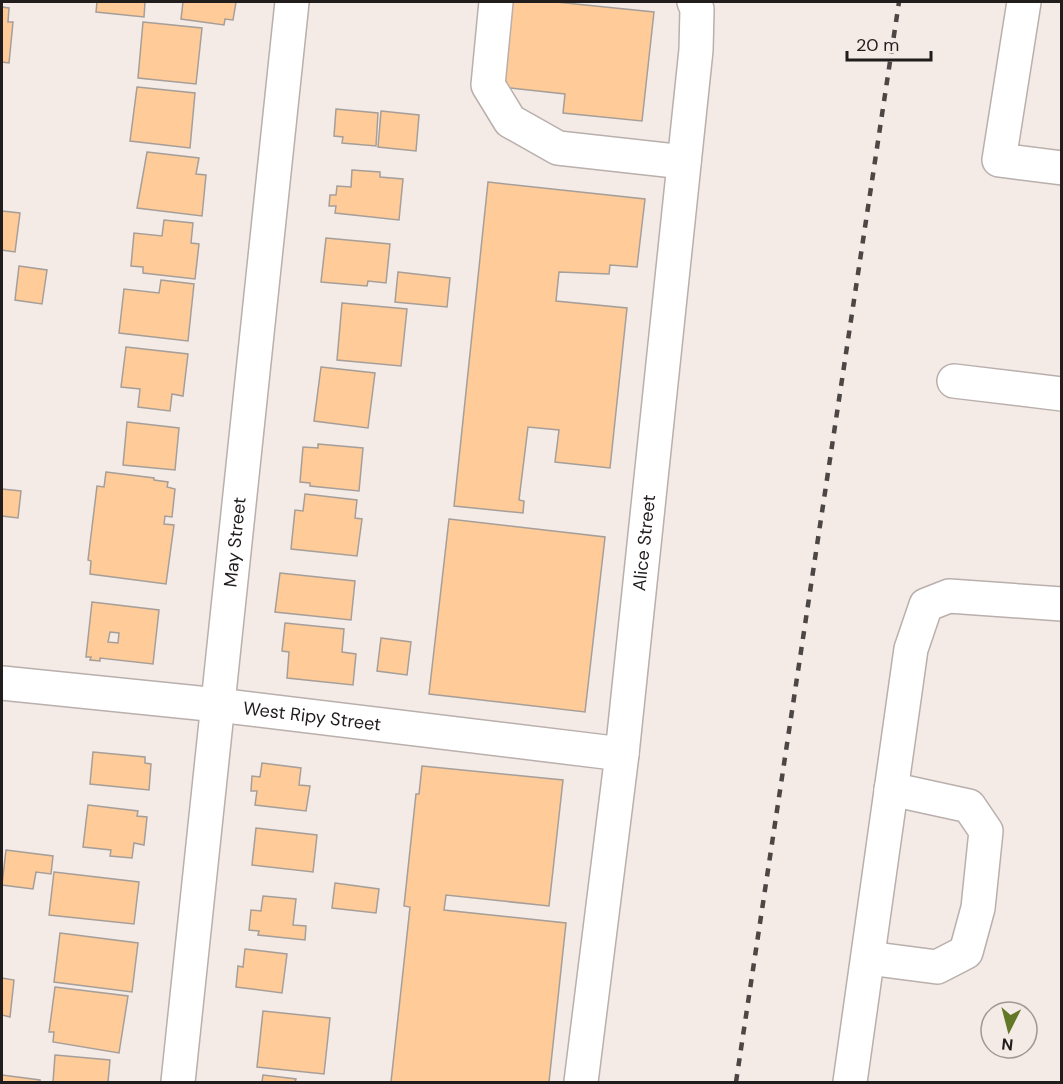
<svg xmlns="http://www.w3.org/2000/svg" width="1063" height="1084" font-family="'DM Sans',sans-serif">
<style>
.building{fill:#ffcb98;stroke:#a69f99;stroke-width:1.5;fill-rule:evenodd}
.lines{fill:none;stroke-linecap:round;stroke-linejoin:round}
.minor-casing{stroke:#b9afac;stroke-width:36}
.minor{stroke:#fff;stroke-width:33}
.rail{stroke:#4c4645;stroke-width:4.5;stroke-dasharray:8 8;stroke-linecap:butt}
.labels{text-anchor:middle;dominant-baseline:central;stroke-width:4.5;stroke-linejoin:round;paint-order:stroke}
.street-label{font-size:18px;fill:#211d1c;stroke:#f4eae6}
</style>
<rect width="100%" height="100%" fill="#f4eae6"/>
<g class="building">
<path d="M 97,2 L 145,2 L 144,17 L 96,12 Z"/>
<path d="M 183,2 L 236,2 L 233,20 L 225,19 L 224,25 L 181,19 Z"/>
<path d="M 509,2 L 556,2 L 654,12 L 642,121 L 563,113 L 565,94 L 500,87 Z"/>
<path d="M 2,7 L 9,8 L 8,22 L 13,22 L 9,63 L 2,62 Z"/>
<path d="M 143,22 L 202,28 L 196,84 L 138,78 Z"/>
<path d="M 137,87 L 195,93 L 190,148 L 130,141 Z"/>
<path d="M 336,109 L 378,113 L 376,146 L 342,143 L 343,137 L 334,136 Z"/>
<path d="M 381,111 L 419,115 L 416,151 L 378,147 Z"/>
<path d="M 147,152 L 199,158 L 196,174 L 206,175 L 202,216 L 137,208 Z"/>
<path d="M 352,170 L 380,172 L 380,177 L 403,179 L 399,220 L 335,213 L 336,206 L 329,206 L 330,195 L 336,195 L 337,186 L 351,187 Z"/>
<path d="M 488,182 L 645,199 L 637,267 L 610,265 L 609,274 L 559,272 L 556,301 L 627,308 L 610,468 L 555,462 L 559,430 L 528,427 L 519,500 L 524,501 L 523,513 L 454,506 Z"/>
<path d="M 2,211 L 20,213 L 15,252 L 2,250 Z"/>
<path d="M 164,220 L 193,223 L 191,243 L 199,244 L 195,279 L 143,273 L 143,267 L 131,266 L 134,233 L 162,236 Z"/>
<path d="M 326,238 L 390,244 L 386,283 L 368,281 L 367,286 L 321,282 Z"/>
<path d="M 19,266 L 47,270 L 42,304 L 15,300 Z"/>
<path d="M 398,272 L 450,278 L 447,307 L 395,302 Z"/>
<path d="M 161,280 L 194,284 L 188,341 L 119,333 L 124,289 L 159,293 Z"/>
<path d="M 342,303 L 407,309 L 401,366 L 337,360 Z"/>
<path d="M 126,347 L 188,354 L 183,396 L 172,394 L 170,411 L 138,407 L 140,389 L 121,387 Z"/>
<path d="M 321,367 L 375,373 L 368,428 L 314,421 Z"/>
<path d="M 127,422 L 179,428 L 175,470 L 123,465 Z"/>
<path d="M 318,444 L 363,448 L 359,491 L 310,486 L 310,483 L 300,482 L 303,447 L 318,448 Z"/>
<path d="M 106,472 L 154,478 L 154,480 L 168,482 L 167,487 L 175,489 L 172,517 L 165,516 L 164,524 L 174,525 L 166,584 L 90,574 L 91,561 L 88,560 L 97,486 L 104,487 Z"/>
<path d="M 2,489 L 21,491 L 18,518 L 2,516 Z"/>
<path d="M 305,494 L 357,500 L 355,518 L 362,519 L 357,556 L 291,549 L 295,510 L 303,511 Z"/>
<path d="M 449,519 L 605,537 L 585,712 L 429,694 Z"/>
<path d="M 280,573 L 355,581 L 351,620 L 275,612 Z"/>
<path d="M 92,602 L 159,610 L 153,664 L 100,658 L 100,661 L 90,660 L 91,657 L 86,657 ZM 110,632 L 119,633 L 118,643 L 108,642 Z"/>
<path d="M 285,623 L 344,629 L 342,652 L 356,654 L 353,685 L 287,678 L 289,652 L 282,651 Z"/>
<path d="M 381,638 L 411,642 L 407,675 L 377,671 Z"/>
<path d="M 93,752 L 145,757 L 145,763 L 151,764 L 149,790 L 90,784 Z"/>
<path d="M 262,763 L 301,768 L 299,785 L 310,786 L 306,811 L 255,805 L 257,791 L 251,791 L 252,776 L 260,777 Z"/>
<path d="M 422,766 L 563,780 L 549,906 L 446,895 L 444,910 L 566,923 L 549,1082 L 391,1082 L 410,907 L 404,906 L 416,794 L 419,794 Z"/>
<path d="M 88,805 L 138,811 L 137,816 L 147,817 L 144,845 L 134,843 L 132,858 L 110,856 L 111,850 L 83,847 Z"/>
<path d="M 256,828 L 317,835 L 313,872 L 252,865 Z"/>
<path d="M 6,850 L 53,856 L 51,874 L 36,872 L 33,889 L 2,885 Z"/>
<path d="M 54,872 L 139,882 L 134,924 L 49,915 Z"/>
<path d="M 335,883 L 379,889 L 376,913 L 332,908 Z"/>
<path d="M 263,896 L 296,899 L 293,925 L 306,926 L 305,940 L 258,935 L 259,931 L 249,930 L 251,910 L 261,911 Z"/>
<path d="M 60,933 L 138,943 L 132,992 L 54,982 Z"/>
<path d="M 245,949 L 287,954 L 282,993 L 236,987 L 238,966 L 243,967 Z"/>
<path d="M 2,978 L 14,980 L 10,1017 L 2,1015 Z"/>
<path d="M 55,987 L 128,996 L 119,1053 L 53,1042 L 54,1032 L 49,1032 Z"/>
<path d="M 263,1011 L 330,1018 L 324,1074 L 257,1067 Z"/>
<path d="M 55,1055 L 110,1060 L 108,1082 L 53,1082 Z"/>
<path d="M 2,1075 L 40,1080 L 40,1082 L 2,1082 Z"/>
<path d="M 263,1075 L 296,1079 L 295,1082 L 262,1082 Z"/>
</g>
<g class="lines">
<defs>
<g id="minor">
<path d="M 496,2 L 488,85 L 510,121 L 558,148 L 684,162"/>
<path d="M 1024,2 L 999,160 L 1062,168"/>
<path d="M 954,381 L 1062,394"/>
<path id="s1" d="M 2,683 L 218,705 L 622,754"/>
<path d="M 868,958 L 937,967 L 966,952 L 978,908 L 986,831 L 969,806 L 891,789"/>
<path id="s2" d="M 178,1082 L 292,2"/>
<path id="s3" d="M 581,1082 L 622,754 L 696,50 L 697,9 L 694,2"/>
<path d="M 850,1082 L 911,649 L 926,605 L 949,596 L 1062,604"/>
</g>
</defs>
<use href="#minor" class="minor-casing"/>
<use href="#minor" class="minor"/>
<path class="rail" d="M 736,1082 L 899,2"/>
</g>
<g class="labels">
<g class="street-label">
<text stroke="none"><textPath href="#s2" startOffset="543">May Street</textPath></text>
<text stroke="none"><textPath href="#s3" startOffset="543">Alice Street</textPath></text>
<text stroke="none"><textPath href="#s1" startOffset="312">West Ripy Street</textPath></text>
</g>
</g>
<rect width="1063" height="1084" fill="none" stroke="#211d1c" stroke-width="6"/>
<g transform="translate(1009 1030) rotate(186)"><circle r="28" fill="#f4eae6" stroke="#a09895" stroke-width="1.5"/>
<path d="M0-4.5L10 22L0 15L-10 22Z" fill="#647726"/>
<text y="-9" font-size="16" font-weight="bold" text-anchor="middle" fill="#211d1c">N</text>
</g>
<path d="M847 51v9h84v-9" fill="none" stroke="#211d1c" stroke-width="3"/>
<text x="856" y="51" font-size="18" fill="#211d1c" stroke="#f4eae6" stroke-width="4.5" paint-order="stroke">20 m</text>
</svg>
